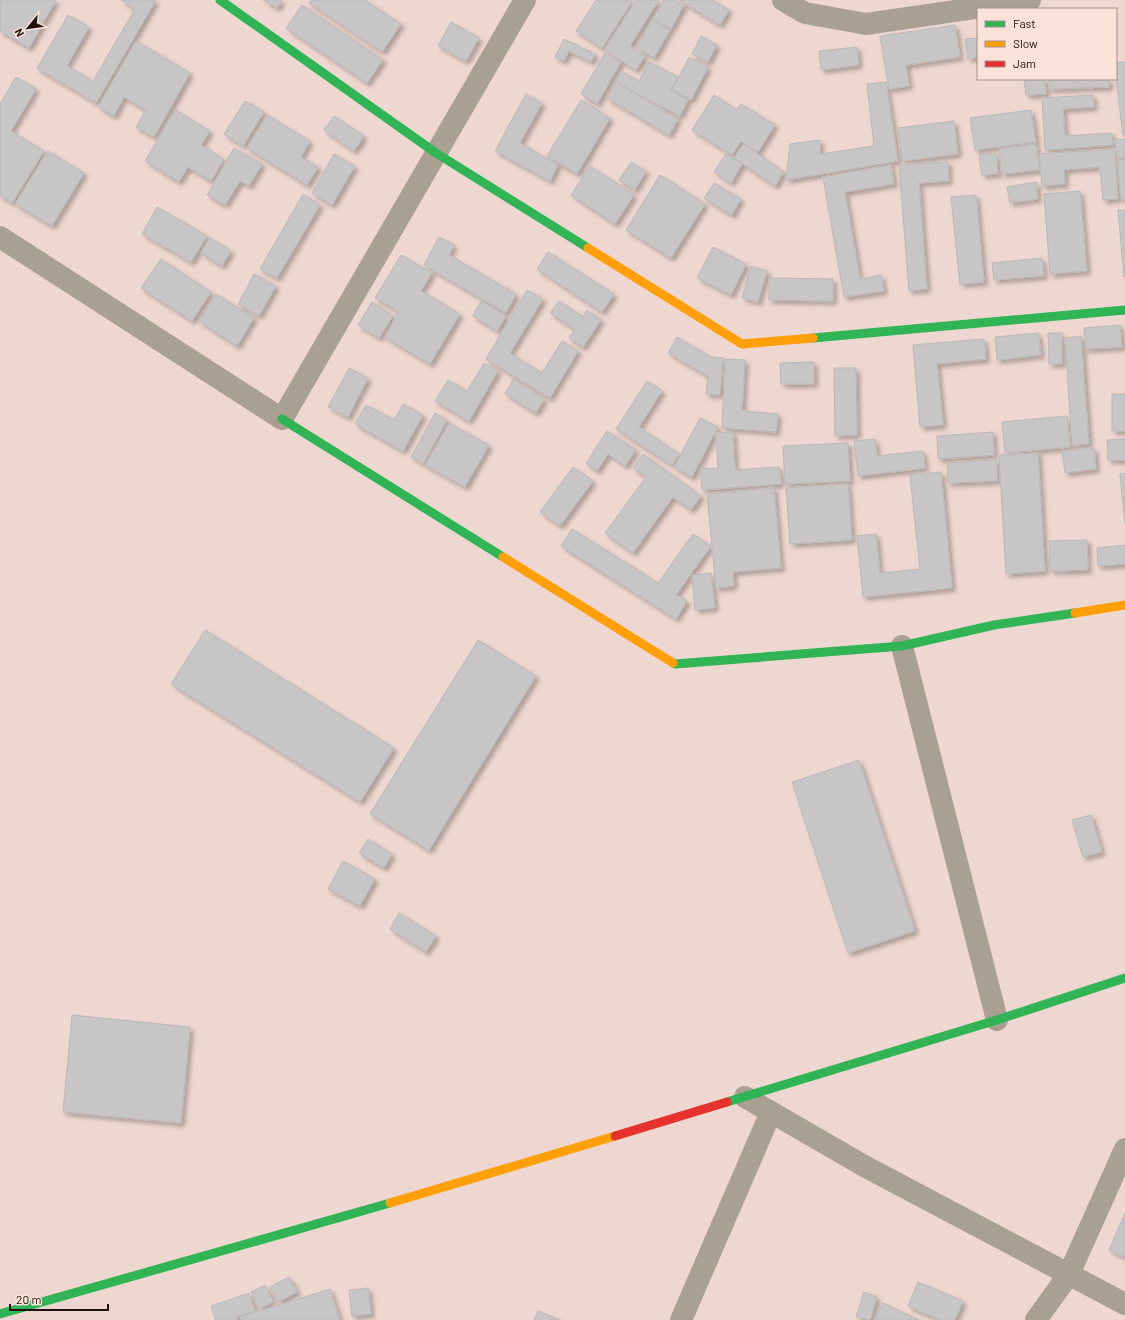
<svg xmlns="http://www.w3.org/2000/svg" width="1125" height="1320" font-family="Barlow,sans-serif">
<style>
.building{fill:#c7c5c5;stroke:#bab8b8;filter:url(#shadow)}
.lines{fill:none;stroke-linecap:round;stroke-linejoin:round}
.street{stroke:#aaa092;stroke-width:22}
.fast{stroke:#30b455;stroke-width:9}
.slow{stroke:#ff9f0a;stroke-width:9}
.jam{stroke:#e5322d;stroke-width:9}
</style>
<defs>
<filter id="shadow"><feDropShadow dx="3.5" dy="3.5" stdDeviation="2" flood-color="#0004"/></filter>
</defs>
<rect width="100%" height="100%" fill="#eed7d0"/>
<g class="building">
<path d="M 0,0 L 56,0 L 29,48 L 0,31 Z"/>
<path d="M 121,0 L 156,0 L 96,103 L 37,68 L 68,15 L 89,27 L 67,66 L 93,81 L 135,9 Z"/>
<path d="M 263,0 L 282,0 L 277,8 Z"/>
<path d="M 311,0 L 365,0 L 401,24 L 382,52 L 309,3 Z"/>
<path d="M 596,0 L 633,0 L 602,48 L 576,31 Z"/>
<path d="M 636,0 L 659,0 L 630,46 L 645,56 L 636,70 L 604,50 Z"/>
<path d="M 664,0 L 675,0 L 684,5 L 671,29 L 653,19 Z"/>
<path d="M 679,0 L 713,0 L 729,10 L 720,25 Z"/>
<path d="M 302,5 L 383,60 L 367,83 L 286,28 Z"/>
<path d="M 652,20 L 670,30 L 654,58 L 637,47 Z"/>
<path d="M 451,22 L 479,38 L 466,61 L 438,46 Z"/>
<path d="M 955,25 L 960,57 L 906,65 L 909,86 L 889,89 L 880,36 Z"/>
<path d="M 701,36 L 717,45 L 708,62 L 692,54 Z"/>
<path d="M 978,38 L 978,57 L 968,59 L 965,39 Z"/>
<path d="M 564,39 L 595,54 L 591,62 L 569,51 L 564,61 L 555,57 Z"/>
<path d="M 136,41 L 190,73 L 154,137 L 136,127 L 146,110 L 124,97 L 114,116 L 98,107 Z"/>
<path d="M 857,47 L 859,65 L 821,70 L 819,51 Z"/>
<path d="M 605,53 L 621,62 L 597,104 L 581,94 Z"/>
<path d="M 689,57 L 708,67 L 691,100 L 672,90 Z"/>
<path d="M 649,62 L 678,77 L 670,90 L 688,100 L 680,116 L 615,82 L 621,71 L 639,81 Z"/>
<path d="M 1125,62 L 1125,135 L 1123,135 L 1116,78 L 1116,63 Z"/>
<path d="M 16,77 L 36,89 L 11,131 L 44,151 L 12,203 L 0,196 L 0,104 Z"/>
<path d="M 1024,79 L 1045,79 L 1046,94 L 1026,95 Z"/>
<path d="M 1049,79 L 1109,79 L 1109,87 L 1049,89 Z"/>
<path d="M 616,82 L 678,119 L 669,135 L 607,98 Z"/>
<path d="M 886,82 L 898,161 L 786,180 L 790,144 L 820,140 L 820,154 L 874,146 L 867,84 Z"/>
<path d="M 526,94 L 542,103 L 520,143 L 558,165 L 550,181 L 495,151 Z"/>
<path d="M 714,95 L 737,110 L 741,104 L 775,125 L 758,152 L 741,141 L 732,155 L 692,130 Z"/>
<path d="M 1093,95 L 1094,107 L 1063,109 L 1065,136 L 1112,133 L 1113,145 L 1045,150 L 1042,98 Z"/>
<path d="M 581,100 L 610,118 L 577,174 L 547,156 Z"/>
<path d="M 245,101 L 264,112 L 243,146 L 224,134 Z"/>
<path d="M 175,110 L 210,131 L 201,145 L 224,159 L 211,181 L 188,167 L 179,182 L 145,161 Z"/>
<path d="M 1031,110 L 1036,142 L 975,150 L 970,118 Z"/>
<path d="M 267,115 L 310,141 L 301,157 L 318,167 L 307,185 L 247,148 Z"/>
<path d="M 334,116 L 364,136 L 354,151 L 324,130 Z"/>
<path d="M 954,121 L 958,154 L 902,161 L 898,128 Z"/>
<path d="M 1125,139 L 1125,157 L 1117,158 L 1115,140 Z"/>
<path d="M 744,144 L 784,172 L 775,186 L 734,158 Z"/>
<path d="M 1036,144 L 1040,170 L 1002,174 L 999,149 Z"/>
<path d="M 234,148 L 262,164 L 249,186 L 240,181 L 225,205 L 207,195 Z"/>
<path d="M 1115,149 L 1118,199 L 1103,200 L 1100,167 L 1064,170 L 1065,184 L 1042,186 L 1039,154 Z"/>
<path d="M 48,151 L 84,173 L 52,226 L 15,204 Z"/>
<path d="M 996,153 L 998,174 L 982,175 L 979,155 Z"/>
<path d="M 334,154 L 355,166 L 332,205 L 312,193 Z"/>
<path d="M 726,154 L 742,164 L 731,183 L 714,172 Z"/>
<path d="M 1125,159 L 1125,199 L 1121,199 L 1117,160 Z"/>
<path d="M 631,162 L 646,171 L 635,190 L 619,180 Z"/>
<path d="M 948,162 L 949,181 L 919,183 L 927,289 L 909,291 L 899,165 Z"/>
<path d="M 891,165 L 894,184 L 845,192 L 860,279 L 881,275 L 884,291 L 844,297 L 823,177 Z"/>
<path d="M 590,166 L 634,195 L 615,224 L 571,195 Z"/>
<path d="M 660,175 L 705,204 L 671,258 L 626,230 Z"/>
<path d="M 1036,182 L 1038,199 L 1010,203 L 1007,187 Z"/>
<path d="M 714,183 L 741,199 L 732,215 L 704,198 Z"/>
<path d="M 1080,191 L 1087,271 L 1050,274 L 1044,194 Z"/>
<path d="M 303,194 L 320,205 L 277,278 L 260,269 Z"/>
<path d="M 976,195 L 984,282 L 960,284 L 951,197 Z"/>
<path d="M 157,207 L 207,236 L 191,262 L 142,234 Z"/>
<path d="M 1118,210 L 1125,210 L 1125,276 L 1124,277 Z"/>
<path d="M 439,237 L 454,245 L 449,255 L 516,294 L 506,313 L 424,265 Z"/>
<path d="M 210,238 L 231,251 L 222,266 L 201,253 Z"/>
<path d="M 713,247 L 746,264 L 731,295 L 697,278 Z"/>
<path d="M 548,252 L 614,294 L 602,312 L 537,269 Z"/>
<path d="M 401,255 L 432,273 L 421,291 L 460,314 L 430,364 L 385,337 L 399,312 L 375,298 Z"/>
<path d="M 1042,258 L 1044,276 L 994,280 L 992,263 Z"/>
<path d="M 161,259 L 211,292 L 192,321 L 141,288 Z"/>
<path d="M 751,266 L 767,271 L 758,302 L 742,298 Z"/>
<path d="M 254,274 L 276,286 L 259,316 L 238,304 Z"/>
<path d="M 769,278 L 833,279 L 833,301 L 769,300 Z"/>
<path d="M 527,290 L 543,299 L 510,353 L 542,373 L 562,341 L 578,351 L 550,398 L 486,359 Z"/>
<path d="M 216,294 L 254,318 L 237,346 L 199,321 Z"/>
<path d="M 481,301 L 506,316 L 497,331 L 473,316 Z"/>
<path d="M 559,301 L 583,317 L 587,310 L 601,320 L 583,347 L 569,338 L 575,329 L 550,313 Z"/>
<path d="M 372,302 L 393,316 L 379,338 L 358,325 Z"/>
<path d="M 1120,325 L 1122,347 L 1085,349 L 1084,328 Z"/>
<path d="M 1038,333 L 1041,355 L 997,360 L 995,337 Z"/>
<path d="M 1048,333 L 1062,333 L 1062,364 L 1049,364 Z"/>
<path d="M 1081,336 L 1089,444 L 1072,445 L 1065,338 Z"/>
<path d="M 677,337 L 711,357 L 723,358 L 720,395 L 706,394 L 708,376 L 668,353 Z"/>
<path d="M 984,339 L 986,359 L 937,364 L 943,425 L 920,427 L 913,345 Z"/>
<path d="M 725,359 L 745,360 L 742,411 L 778,414 L 776,432 L 722,428 Z"/>
<path d="M 814,362 L 814,384 L 781,384 L 780,363 Z"/>
<path d="M 484,363 L 498,371 L 469,421 L 435,401 L 448,380 L 467,391 Z"/>
<path d="M 349,368 L 368,378 L 348,417 L 328,407 Z"/>
<path d="M 834,368 L 856,368 L 857,435 L 835,436 Z"/>
<path d="M 513,379 L 544,399 L 536,413 L 505,394 Z"/>
<path d="M 647,381 L 662,391 L 639,427 L 679,454 L 672,465 L 616,429 Z"/>
<rect x="1112" y="394" width="13" height="37"/>
<path d="M 403,404 L 423,415 L 403,451 L 355,424 L 366,405 L 394,420 Z"/>
<path d="M 435,413 L 447,420 L 423,464 L 411,457 Z"/>
<path d="M 1067,416 L 1070,447 L 1005,453 L 1002,422 Z"/>
<path d="M 700,418 L 718,427 L 692,477 L 674,467 Z"/>
<path d="M 449,423 L 489,445 L 465,487 L 425,465 Z"/>
<path d="M 607,431 L 636,450 L 625,466 L 608,454 L 597,471 L 586,463 Z"/>
<path d="M 733,432 L 735,470 L 779,467 L 781,484 L 702,490 L 700,469 L 718,468 L 716,433 Z"/>
<path d="M 993,432 L 994,455 L 938,459 L 937,436 Z"/>
<path d="M 875,439 L 877,456 L 923,451 L 925,468 L 858,476 L 854,441 Z"/>
<path d="M 1125,439 L 1125,460 L 1108,460 L 1107,440 Z"/>
<path d="M 848,443 L 850,481 L 785,484 L 783,446 Z"/>
<path d="M 1094,448 L 1096,469 L 1065,473 L 1062,451 Z"/>
<path d="M 1038,453 L 1045,571 L 1006,574 L 999,455 Z"/>
<path d="M 643,454 L 701,496 L 691,510 L 673,497 L 633,553 L 605,533 L 646,477 L 633,468 Z"/>
<path d="M 997,460 L 997,481 L 948,483 L 947,463 Z"/>
<path d="M 573,467 L 593,481 L 560,526 L 540,512 Z"/>
<path d="M 941,472 L 952,588 L 863,597 L 857,536 L 876,534 L 880,573 L 920,569 L 910,475 Z"/>
<path d="M 1125,473 L 1125,523 L 1120,474 Z"/>
<path d="M 848,484 L 852,540 L 790,544 L 786,488 Z"/>
<path d="M 774,488 L 781,568 L 733,572 L 734,586 L 716,588 L 707,494 Z"/>
<path d="M 572,529 L 658,583 L 693,534 L 711,546 L 676,595 L 687,601 L 676,619 L 561,546 Z"/>
<path d="M 1087,540 L 1088,570 L 1050,571 L 1049,541 Z"/>
<path d="M 1125,545 L 1125,564 L 1098,566 L 1097,548 Z"/>
<path d="M 711,573 L 715,608 L 695,610 L 692,575 Z"/>
<path d="M 205,630 L 394,748 L 360,802 L 171,684 Z"/>
<path d="M 478,640 L 536,676 L 429,850 L 370,814 Z"/>
<path d="M 859,760 L 915,931 L 848,953 L 792,782 Z"/>
<path d="M 1091,815 L 1102,852 L 1083,857 L 1072,820 Z"/>
<path d="M 368,839 L 392,854 L 384,868 L 359,853 Z"/>
<path d="M 343,861 L 375,879 L 360,906 L 328,889 Z"/>
<path d="M 399,913 L 436,936 L 426,952 L 390,929 Z"/>
<path d="M 72,1015 L 190,1027 L 181,1123 L 63,1112 Z"/>
<path d="M 1125,1213 L 1125,1257 L 1109,1250 Z"/>
<path d="M 289,1277 L 297,1292 L 278,1302 L 270,1287 Z"/>
<path d="M 918,1282 L 963,1301 L 955,1320 L 940,1320 L 908,1306 Z"/>
<path d="M 265,1285 L 273,1302 L 259,1309 L 251,1292 Z"/>
<path d="M 368,1288 L 371,1314 L 352,1316 L 349,1290 Z"/>
<path d="M 330,1289 L 340,1320 L 241,1320 L 240,1317 Z"/>
<path d="M 864,1292 L 877,1297 L 870,1320 L 856,1317 Z"/>
<path d="M 249,1293 L 255,1311 L 237,1317 L 238,1320 L 216,1320 L 211,1306 Z"/>
<path d="M 883,1303 L 919,1320 L 875,1320 Z"/>
<path d="M 538,1311 L 560,1320 L 534,1320 Z"/>
</g>
<g class="lines">
<g class="street">
<path d="M 783,0 L 805,13 L 866,24 L 1030,0"/>
<path d="M 0,237 L 282,419 L 525,0"/>
<path d="M 902,646 L 997,1020"/>
<path d="M 745,1097 L 866,1167 L 1125,1304"/>
<path d="M 681,1320 L 771,1112"/>
<path d="M 1036,1320 L 1069,1274 L 1125,1149"/>
</g>
<g class="fast">
<path d="M 220,0 L 436,153 L 588,248"/>
<path d="M 813,338 L 1125,310"/>
<path d="M 282,419 L 503,557"/>
<path d="M 673,663 L 675,664 L 902,646 L 994,625 L 1075,613"/>
<path d="M 727,1102 L 997,1020 L 1125,978"/>
<path d="M 0,1314 L 390,1203"/>
</g>
<g class="slow">
<path d="M 588,248 L 742,344 L 813,338"/>
<path d="M 503,557 L 673,663"/>
<path d="M 1075,613 L 1125,605"/>
<path d="M 390,1203 L 615,1136"/>
</g>
<path class="jam" d="M 615,1136 L 727,1102"/>
</g>
<rect x="977" y="8" width="140" height="72" fill="#fce3da" stroke="#a48f88"/>
<rect x="985" y="21" width="20" height="6" fill="#30b455" stroke="#a48f88"/>
<text x="1013" y="28" font-size="12" fill="#1f110c">Fast</text>
<rect x="985" y="41" width="20" height="6" fill="#ff9f0a" stroke="#a48f88"/>
<text x="1013" y="48" font-size="12" fill="#1f110c">Slow</text>
<rect x="985" y="61" width="20" height="6" fill="#e5322d" stroke="#a48f88"/>
<text x="1013" y="68" font-size="12" fill="#1f110c">Jam</text>
<g transform="translate(28 28) rotate(241)" stroke="#fce3da" stroke-width="3" paint-order="stroke">
<path d="M0-3L7 15L0 10L-7 15Z" fill="#1f110c"/>
<text y="-6" font-size="11" font-weight="bold" text-anchor="middle" fill="#1f110c">N</text>
</g>
<path d="M10 1304v6h98v-6" fill="none" stroke="#1f110c" stroke-width="2"/>
<text x="16" y="1304" font-size="12" fill="#1f110c" stroke="#fce3da" stroke-width="3" paint-order="stroke">20 m</text>
</svg>
